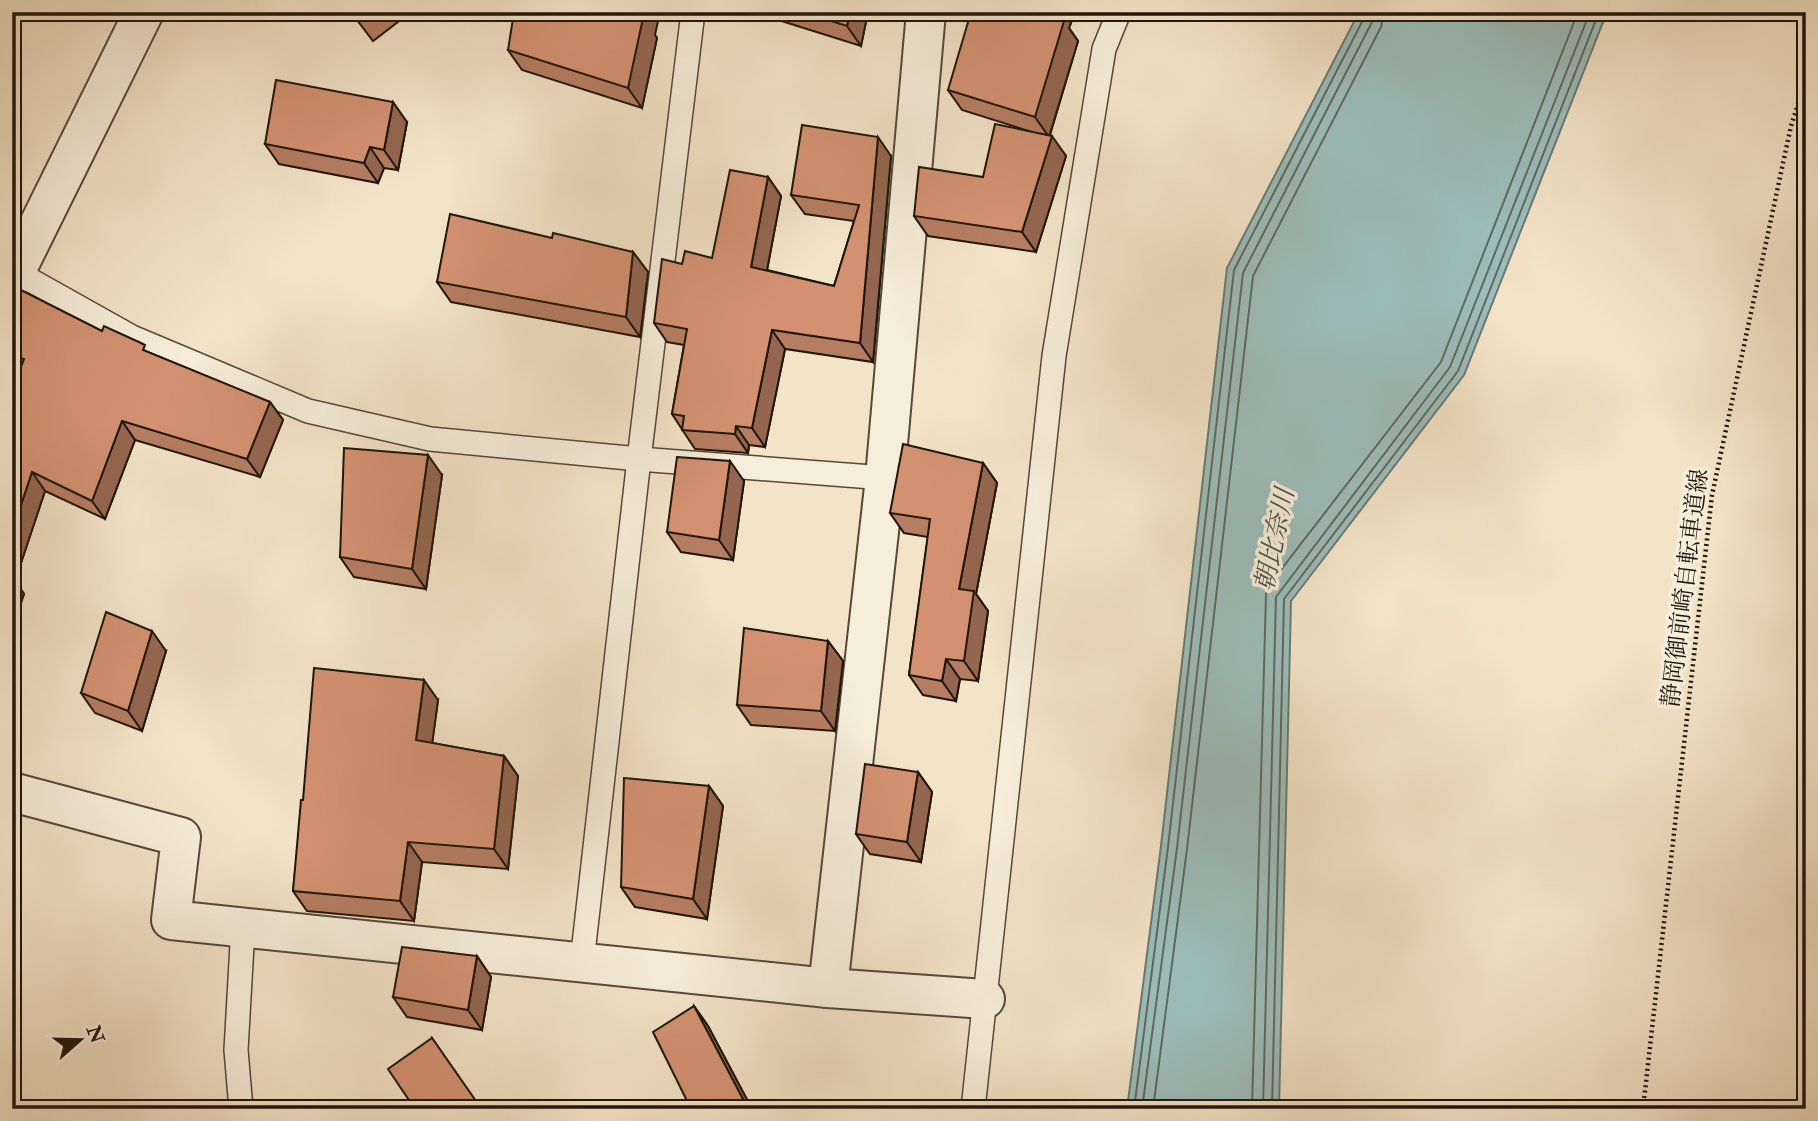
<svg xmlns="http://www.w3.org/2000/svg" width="1818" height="1121" font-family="'IM FELL Double Pica','Noto Serif JP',serif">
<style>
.water{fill:#9cbdba;stroke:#6a7a74;stroke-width:2}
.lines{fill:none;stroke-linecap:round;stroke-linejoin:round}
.shore{stroke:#5e6962;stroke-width:2}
.lane-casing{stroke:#54483a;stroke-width:26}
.street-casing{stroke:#54483a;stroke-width:42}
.path{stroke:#1f150b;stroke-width:4.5;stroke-dasharray:2 3.5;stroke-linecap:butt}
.lane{stroke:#f7eddb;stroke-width:23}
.street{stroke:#f7eddb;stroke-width:38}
.wall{fill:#b57d61;stroke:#1f150b;stroke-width:2}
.shaded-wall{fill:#94664f;stroke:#1f150b;stroke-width:2}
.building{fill:#d39171;stroke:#1f150b;stroke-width:2}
.labels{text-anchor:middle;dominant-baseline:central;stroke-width:7;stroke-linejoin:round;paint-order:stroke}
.street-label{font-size:24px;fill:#1f150b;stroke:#f7eddb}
.water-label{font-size:26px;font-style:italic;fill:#4b5048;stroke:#f7eddb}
</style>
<rect width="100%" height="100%" fill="#f3e3c7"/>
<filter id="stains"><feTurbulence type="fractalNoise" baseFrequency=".00286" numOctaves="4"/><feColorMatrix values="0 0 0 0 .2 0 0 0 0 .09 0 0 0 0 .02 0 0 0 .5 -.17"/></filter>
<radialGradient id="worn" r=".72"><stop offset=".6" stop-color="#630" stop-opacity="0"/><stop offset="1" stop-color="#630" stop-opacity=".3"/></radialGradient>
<path class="water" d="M 1359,12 L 1607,12 L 1464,375 L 1291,601 L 1279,1109 L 1127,1109 L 1161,846 L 1227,268 Z"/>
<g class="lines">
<g class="shore">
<path d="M 1134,1109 L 1168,847 L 1234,270 L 1364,18 L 1365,12"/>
<path d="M 1142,1109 L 1177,848 L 1243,273 L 1372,22 L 1373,12"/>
<path d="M 1153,1109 L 1187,849 L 1253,276 L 1381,27 L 1384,12"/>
<path d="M 1252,1109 L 1266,594 L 1270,584 L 1441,362 L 1578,12"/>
<path d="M 1263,1109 L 1276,597 L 1450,367 L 1590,12"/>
<path d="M 1272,1109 L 1284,599 L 1458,371 L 1599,12"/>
</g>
<defs>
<g id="lane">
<path d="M 16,272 L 132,337 L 308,411 L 430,439 L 639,459 L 885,478"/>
<path d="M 582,962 L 639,459 L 693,12"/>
<path d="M 241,1109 L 236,1050 L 243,927"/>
<path d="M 973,1109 L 1054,356 L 1104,49 L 1119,12"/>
</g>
<g id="street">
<path d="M 12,279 L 144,12"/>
<path d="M 12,792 L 181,837 L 171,920 L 828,988 L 985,999"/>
<path d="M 828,988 L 885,478 L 926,12"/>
</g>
</defs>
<use href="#lane" class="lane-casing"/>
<use href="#street" class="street-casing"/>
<path class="path" d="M 1643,1109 L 1712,495 L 1791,126 L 1806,79"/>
<use href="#lane" class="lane"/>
<use href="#street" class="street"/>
</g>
<g class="wall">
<path d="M 351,12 L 411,12 L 373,41 Z"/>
<path d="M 753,12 L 868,12 L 861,46 Z"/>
<path d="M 1071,23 L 1069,28 L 1078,41 L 1050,135 L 1066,156 L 1036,252 L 928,236 L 914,216 L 983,177 L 1029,131 L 962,110 L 948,90 Z"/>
<path d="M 655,35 L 657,38 L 642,108 L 522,70 L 508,50 Z"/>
<path d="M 407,122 L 398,170 L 384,168 L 378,183 L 279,164 L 265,144 Z"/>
<path d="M 891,156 L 873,362 L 785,349 L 765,447 L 749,445 L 748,453 L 695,449 L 672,414 L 684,345 L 667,342 L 654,323 L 682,264 L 712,258 L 768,177 L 781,196 L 767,270 L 834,286 L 854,221 L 805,214 L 791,195 Z"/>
<path d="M 552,238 L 633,252 L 648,272 L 640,337 L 451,302 L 437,282 Z"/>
<path d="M 12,296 L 102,331 L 150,353 L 270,402 L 283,420 L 260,477 L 135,440 L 105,519 L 45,491 L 15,581 L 24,594 L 12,629 L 12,390 L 20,372 L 12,369 Z"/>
<path d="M 983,463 L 997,483 L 976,594 L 988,611 L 978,681 L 960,679 L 956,701 L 923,695 L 909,675 L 928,537 L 904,533 L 890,513 Z"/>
<path d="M 442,475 L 426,589 L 354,577 L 340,557 Z"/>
<path d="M 744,481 L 733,560 L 681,552 L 667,532 Z"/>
<path d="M 828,641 L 843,661 L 835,731 L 751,725 L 737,705 Z"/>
<path d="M 166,651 L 142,731 L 95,713 L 81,693 Z"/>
<path d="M 438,700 L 432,743 L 504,756 L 518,776 L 508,869 L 422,862 L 414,921 L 307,911 L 293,891 L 303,800 Z"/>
<path d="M 918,772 L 932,792 L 921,862 L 870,854 L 856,834 Z"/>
<path d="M 709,786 L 723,806 L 707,919 L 635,907 L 621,887 Z"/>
<path d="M 477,956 L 491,977 L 482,1030 L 407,1017 L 393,997 Z"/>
<path d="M 694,1006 L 708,1026 L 752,1109 L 691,1109 Z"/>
<path d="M 432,1038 L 481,1109 L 415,1109 Z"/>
</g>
<g class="shaded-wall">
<path d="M 641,12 L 660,12 L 655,35 L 657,38 L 642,108 L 628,88 Z"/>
<path d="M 850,12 L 868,12 L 861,46 L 847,26 Z"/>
<path d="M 1054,12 L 1063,12 L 1071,23 L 1069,28 L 1078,41 L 1049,137 L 1035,117 Z"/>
<path d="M 393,102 L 407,122 L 398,170 L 384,150 Z"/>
<path d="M 1052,136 L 1066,156 L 1036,252 L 1022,232 Z"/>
<path d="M 878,137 L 891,156 L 873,362 L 860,343 Z"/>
<path d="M 370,147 L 384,168 L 378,183 L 364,163 Z"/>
<path d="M 768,177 L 781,196 L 764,286 L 751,267 Z"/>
<path d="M 633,252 L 648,272 L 640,337 L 626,317 Z"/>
<path d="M 772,330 L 785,349 L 765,447 L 752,428 Z"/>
<path d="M 270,402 L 283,420 L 260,477 L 247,459 Z"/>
<path d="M 122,421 L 135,440 L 105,519 L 92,501 Z"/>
<path d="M 736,426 L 749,445 L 748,453 L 735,434 Z"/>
<path d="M 428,455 L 442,475 L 426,589 L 412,569 Z"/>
<path d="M 730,461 L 744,481 L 733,560 L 719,540 Z"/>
<path d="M 983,463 L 997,483 L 976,594 L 988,611 L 978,681 L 964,661 L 959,589 Z"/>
<path d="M 32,472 L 45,491 L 15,581 L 24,594 L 12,629 L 12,532 Z"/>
<path d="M 152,631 L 166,651 L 142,731 L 128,711 Z"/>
<path d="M 828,641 L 843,661 L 835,731 L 821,711 Z"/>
<path d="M 946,659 L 960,679 L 956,701 L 942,681 Z"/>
<path d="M 424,680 L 438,700 L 430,760 L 416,740 Z"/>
<path d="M 504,756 L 518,776 L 508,869 L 494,849 Z"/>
<path d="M 918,772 L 932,792 L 921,862 L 907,842 Z"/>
<path d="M 709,786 L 723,806 L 707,919 L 693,899 Z"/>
<path d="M 408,842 L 422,862 L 414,921 L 400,901 Z"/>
<path d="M 477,956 L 491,977 L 482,1030 L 468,1010 Z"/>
<path d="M 694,1006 L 708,1026 L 752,1109 L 750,1109 L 745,1103 Z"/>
</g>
<g class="building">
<path d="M 352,12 L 370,12 L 359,21 Z"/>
<path d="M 514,12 L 641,12 L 640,17 L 643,18 L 628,88 L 508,50 Z"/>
<path d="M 803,12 L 850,12 L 847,26 Z"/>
<path d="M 971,12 L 1054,12 L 1052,18 L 1064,21 L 1035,117 L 948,90 Z"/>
<path d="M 276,80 L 393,102 L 384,150 L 370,147 L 364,163 L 265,144 Z"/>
<path d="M 995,124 L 1052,136 L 1022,232 L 914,216 L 919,167 L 983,177 Z"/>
<path d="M 802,125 L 878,137 L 860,343 L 772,330 L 752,428 L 736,426 L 735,434 L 682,430 L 684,416 L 672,414 L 687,329 L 654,323 L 662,259 L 682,264 L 685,251 L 712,258 L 730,170 L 768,177 L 751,267 L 834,286 L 859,205 L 791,195 Z"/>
<path d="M 450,214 L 552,238 L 553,233 L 633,252 L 626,317 L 437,282 Z"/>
<path d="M 15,287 L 102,331 L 104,326 L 141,343 L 145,345 L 143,350 L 270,402 L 247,459 L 122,421 L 92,501 L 32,472 L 12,532 L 12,390 L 24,359 L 12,355 L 12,296 Z"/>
<path d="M 903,444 L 983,463 L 959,589 L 974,591 L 964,661 L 946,659 L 942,681 L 909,675 L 930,519 L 890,513 Z"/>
<path d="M 344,448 L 428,455 L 412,569 L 340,557 Z"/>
<path d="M 677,457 L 730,461 L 719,540 L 667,532 Z"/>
<path d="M 106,612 L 152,631 L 128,711 L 81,693 Z"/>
<path d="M 744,628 L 828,641 L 821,711 L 737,705 Z"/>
<path d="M 314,668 L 424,680 L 416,740 L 504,756 L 494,849 L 408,842 L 400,901 L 293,891 L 301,800 L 303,800 Z"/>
<path d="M 865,764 L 918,772 L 907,842 L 856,834 Z"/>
<path d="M 624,778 L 709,786 L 693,899 L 621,887 Z"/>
<path d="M 402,947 L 477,956 L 468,1010 L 393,997 Z"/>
<path d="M 694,1006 L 745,1103 L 735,1109 L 691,1109 L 653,1032 Z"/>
<path d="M 432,1038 L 476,1101 L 465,1109 L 415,1109 L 388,1069 Z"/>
</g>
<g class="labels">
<g class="street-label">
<text transform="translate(1685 588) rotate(-83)">静岡御前崎自転車道線</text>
</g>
<g class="water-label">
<text transform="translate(1275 540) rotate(-78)">朝比奈川</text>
</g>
</g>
<rect width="1818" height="1121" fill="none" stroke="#f3e3c7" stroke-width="42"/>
<rect x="14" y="14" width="1790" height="1093" fill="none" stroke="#1f150b" stroke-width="3.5"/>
<rect x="21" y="21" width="1776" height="1079" fill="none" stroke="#1f150b" stroke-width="2"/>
<g transform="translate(80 1040) rotate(70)" stroke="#f7eddb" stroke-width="5" paint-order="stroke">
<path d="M0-5L12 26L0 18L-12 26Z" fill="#1f150b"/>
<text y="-10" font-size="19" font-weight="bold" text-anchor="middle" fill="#1f150b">N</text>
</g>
<rect width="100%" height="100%" filter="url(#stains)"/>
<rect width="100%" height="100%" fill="url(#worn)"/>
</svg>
